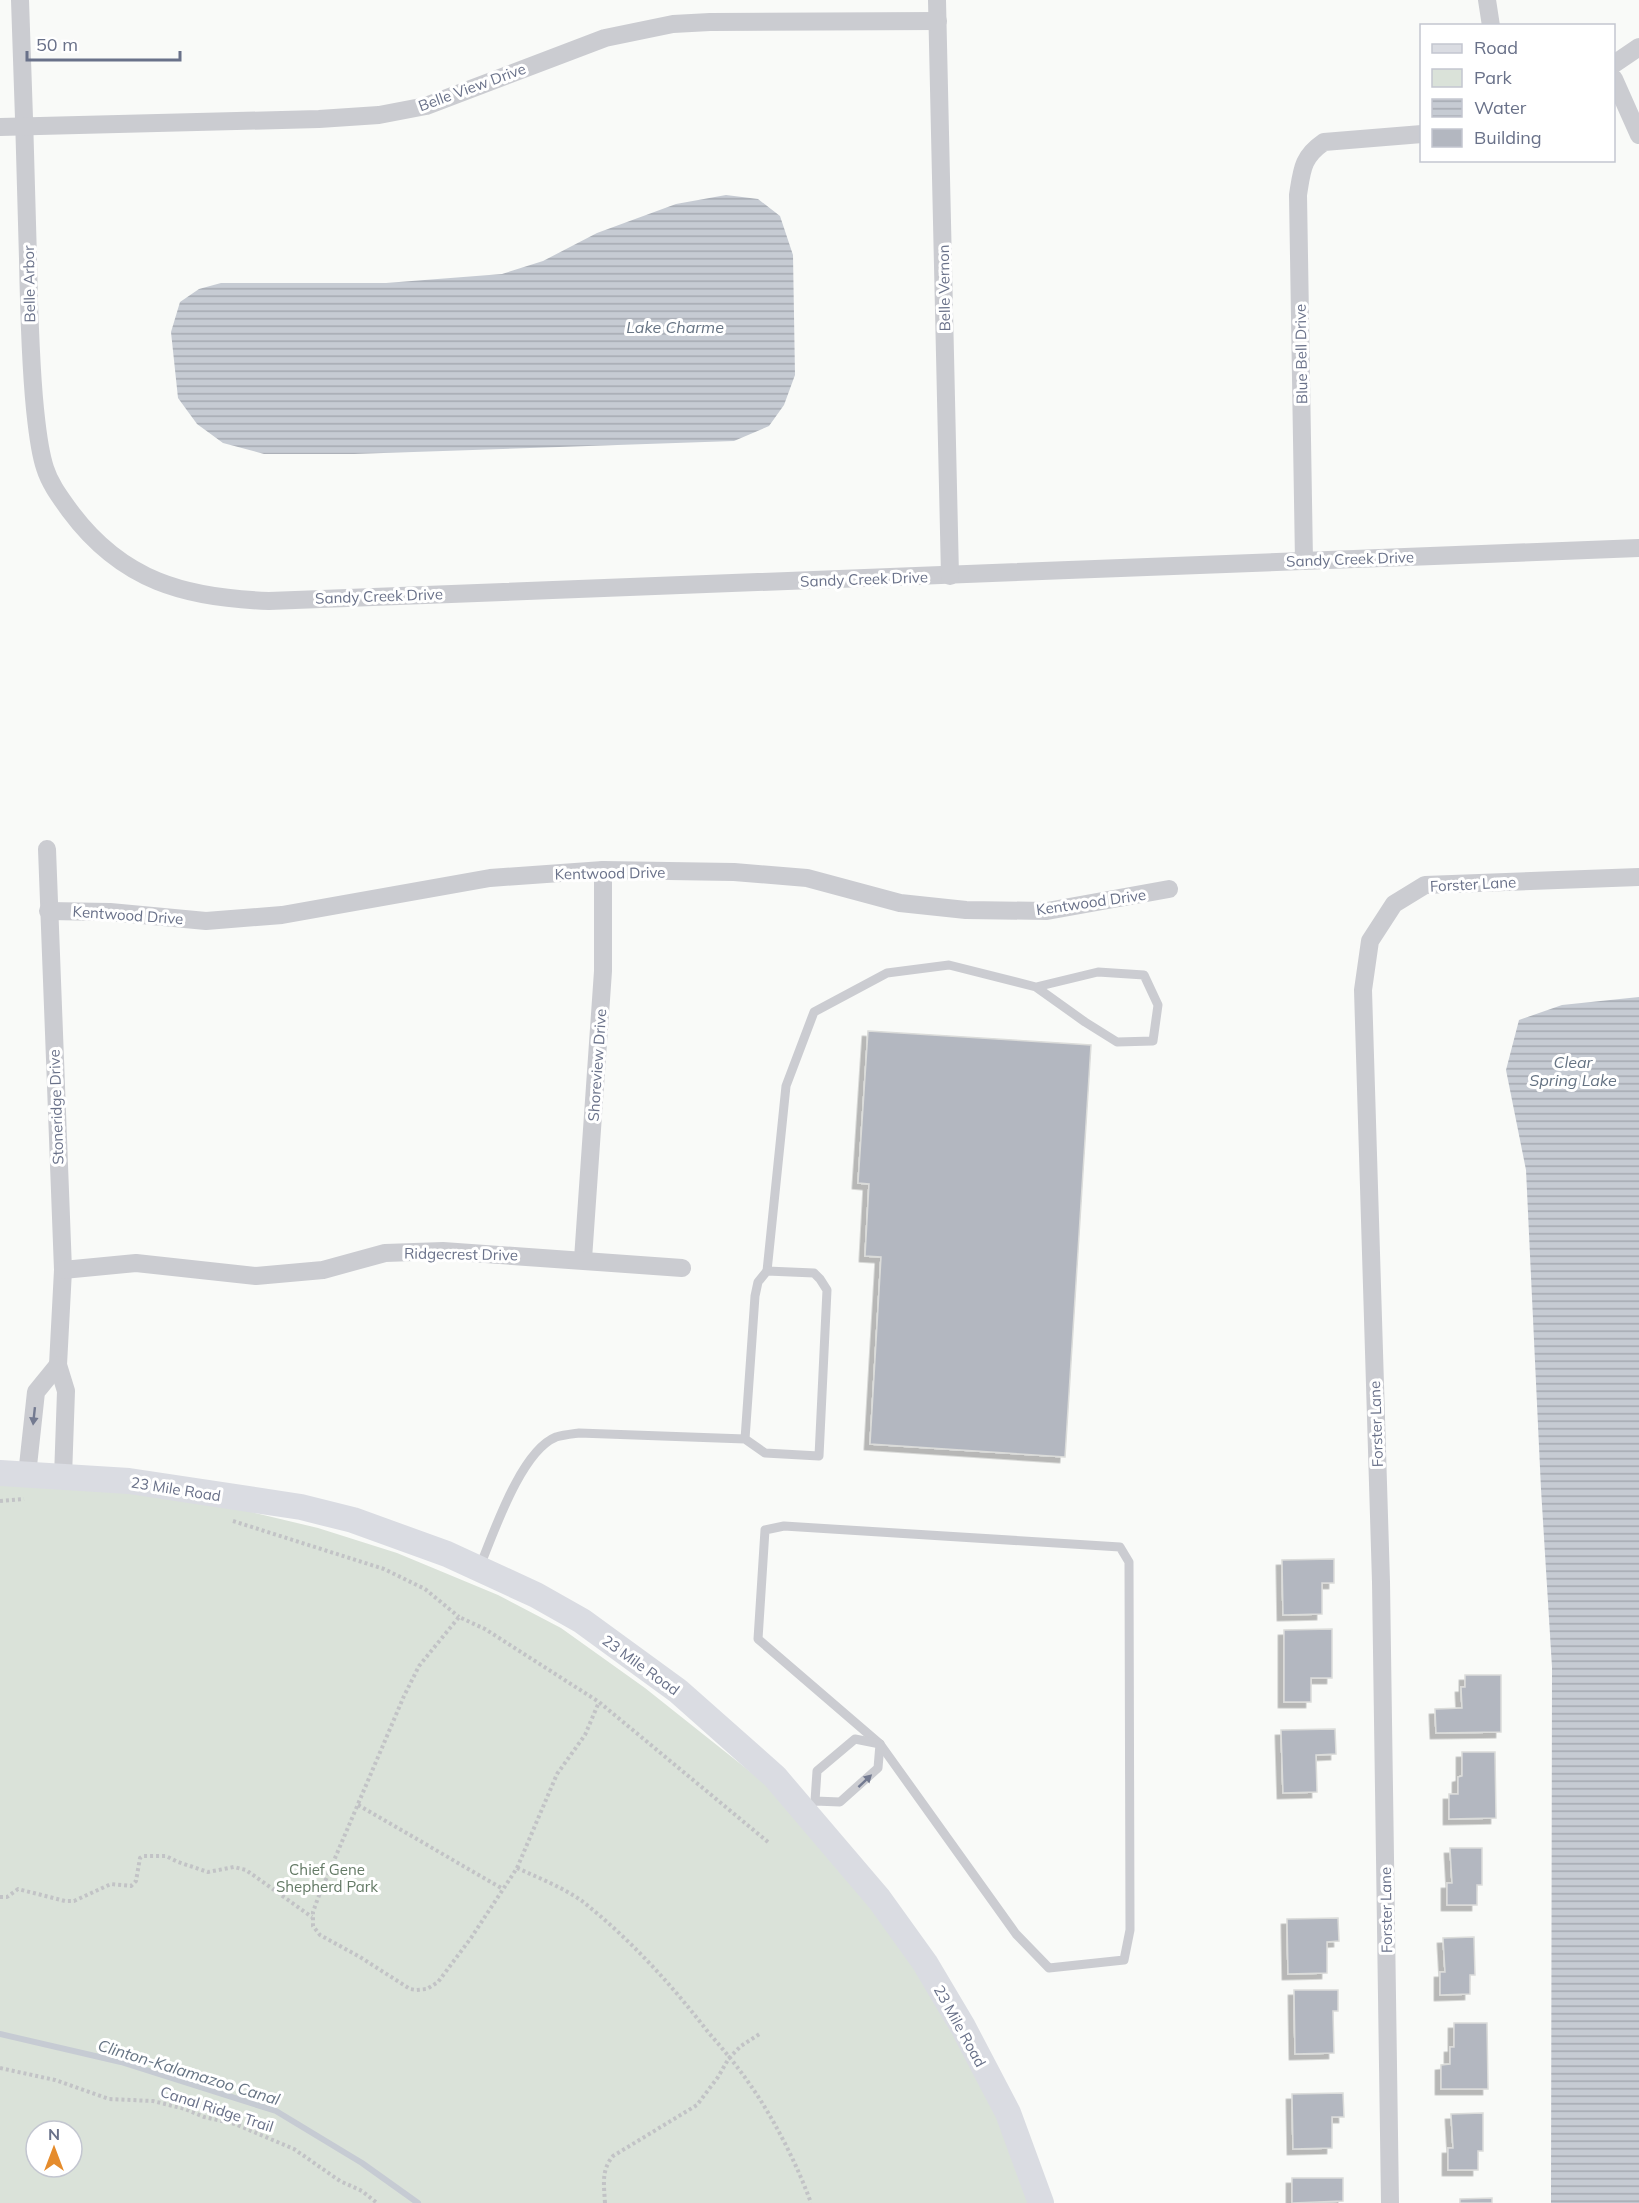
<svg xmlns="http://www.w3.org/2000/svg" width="1639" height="2203" font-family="Mulish,sans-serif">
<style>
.park{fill:#dae2d9;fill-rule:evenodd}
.water{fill:url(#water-rules)}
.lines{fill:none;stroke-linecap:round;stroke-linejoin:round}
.stream{stroke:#c6cbd3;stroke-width:6}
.building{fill:#b3b7c0;stroke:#dbdcda;stroke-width:1.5;filter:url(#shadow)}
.path{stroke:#c2c3c6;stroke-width:4;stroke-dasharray:3 3;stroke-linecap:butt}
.service{stroke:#cbccd1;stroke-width:9}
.minor{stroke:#cbccd1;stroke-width:18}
.secondary{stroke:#dadce2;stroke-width:26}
.oneway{fill:#737a90}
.labels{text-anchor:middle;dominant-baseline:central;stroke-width:6;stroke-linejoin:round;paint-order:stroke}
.street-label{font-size:15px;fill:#697189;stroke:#fff}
.park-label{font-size:15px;fill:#647a66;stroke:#fff}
.water-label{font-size:16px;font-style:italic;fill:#657383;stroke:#fff}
</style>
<defs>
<pattern id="water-rules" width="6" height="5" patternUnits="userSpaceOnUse" patternTransform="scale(1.5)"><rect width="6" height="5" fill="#c6cbd3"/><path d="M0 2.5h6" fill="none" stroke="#a5a9b1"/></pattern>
<filter id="shadow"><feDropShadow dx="-5.5" dy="5.5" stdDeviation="0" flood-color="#0004"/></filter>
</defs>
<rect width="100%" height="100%" fill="#f9faf8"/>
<path class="park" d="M 0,1481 L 127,1489 L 218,1504 L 318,1528 L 397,1553 L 498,1595 L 561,1628 L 645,1688 L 767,1785 L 825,1846 L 925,1981 L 1001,2117 L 1032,2203 L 0,2203 ZM 36,2131 L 72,2131 L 72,2167 L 36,2167 Z"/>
<g class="water">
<path d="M 726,195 L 758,199 L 780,216 L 793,255 L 795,375 L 784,405 L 769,426 L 734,441 L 354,454 L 264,454 L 223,443 L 197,424 L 178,398 L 171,332 L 180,302 L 199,289 L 221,283 L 386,283 L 502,274 L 543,261 L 597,233 L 676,204 Z"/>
<path d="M 1639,997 L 1639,2203 L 1551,2203 L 1552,1667 L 1541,1489 L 1526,1170 L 1506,1070 L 1519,1020 L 1562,1005 Z"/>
</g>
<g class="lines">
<path class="stream" d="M 0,2034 L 121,2062 L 276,2111 L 362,2163 L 418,2203"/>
</g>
<g class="building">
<path d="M 868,1031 L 1091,1045 L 1065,1457 L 870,1444 L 881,1257 L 865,1256 L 869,1184 L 858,1183 Z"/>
<path d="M 1334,1559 L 1334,1583 L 1322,1583 L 1322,1614 L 1283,1615 L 1282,1560 Z"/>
<path d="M 1332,1629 L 1332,1678 L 1311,1678 L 1311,1702 L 1284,1702 L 1284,1630 Z"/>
<path d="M 1465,1675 L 1501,1675 L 1501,1732 L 1436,1733 L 1435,1709 L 1462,1708 L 1461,1687 L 1465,1687 Z"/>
<path d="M 1335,1729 L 1336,1754 L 1316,1755 L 1317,1792 L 1283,1793 L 1281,1730 Z"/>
<path d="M 1462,1752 L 1495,1752 L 1496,1818 L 1449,1819 L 1449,1794 L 1458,1794 L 1458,1777 L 1462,1776 Z"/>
<path d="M 1450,1848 L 1482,1848 L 1482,1885 L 1477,1885 L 1477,1905 L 1447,1905 L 1447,1883 L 1452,1883 Z"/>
<path d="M 1338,1918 L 1339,1941 L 1327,1942 L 1327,1973 L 1288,1974 L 1287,1919 Z"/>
<path d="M 1474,1937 L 1475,1975 L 1470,1975 L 1470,1994 L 1440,1995 L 1440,1972 L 1445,1972 L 1443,1938 Z"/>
<path d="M 1294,1990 L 1338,1990 L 1338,2011 L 1333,2011 L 1334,2053 L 1295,2054 Z"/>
<path d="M 1454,2023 L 1487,2023 L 1488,2089 L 1441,2089 L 1441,2065 L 1450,2064 L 1450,2047 L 1454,2047 Z"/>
<path d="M 1343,2093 L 1344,2117 L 1332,2117 L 1332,2148 L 1293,2149 L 1292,2094 Z"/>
<path d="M 1483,2113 L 1483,2151 L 1478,2151 L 1478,2170 L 1448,2170 L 1448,2148 L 1453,2148 L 1451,2114 Z"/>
<path d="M 1292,2178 L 1343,2178 L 1343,2201 L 1292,2203 Z"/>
<path d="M 1492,2198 L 1492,2203 L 1460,2203 L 1460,2199 Z"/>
</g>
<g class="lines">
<g class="path">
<path d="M 0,1501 L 24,1499"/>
<path d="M 233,1521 L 384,1569 L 425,1589 L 459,1617"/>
<path d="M 358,1805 L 503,1889"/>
<path d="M 768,1842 L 599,1702 L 485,1629 L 459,1617 L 419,1666 L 404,1696 L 318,1898 L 313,1912 L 313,1926 L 320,1935 L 360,1957 L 410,1989 L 416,1990 L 427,1989 L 438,1982 L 471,1938 L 517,1868 C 539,1878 562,1887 582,1901 C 630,1939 671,1984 708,2032 C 723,2049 738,2067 751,2086 C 774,2119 797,2164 811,2203"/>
<path d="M 517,1868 L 557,1774 L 585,1735 L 599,1702"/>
<path d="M 0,1897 L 7,1897 L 18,1889 L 65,1901 L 74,1901 L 111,1884 L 131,1886 L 136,1881 L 140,1858 L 143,1856 L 166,1856 L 178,1862 L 208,1872 L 234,1867 L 246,1870 L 312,1917"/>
<path d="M 0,2068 L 55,2080 L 109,2099 L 153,2101 L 185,2109 L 204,2117 L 235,2124 L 294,2149 L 340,2181 L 362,2191 L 377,2203"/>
<path d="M 605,2203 C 604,2185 601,2170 613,2156 L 697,2105 L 718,2077 L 729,2058 L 741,2046 L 761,2033"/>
</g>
<g class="service">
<path d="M 767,1271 L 786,1086 L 814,1012 L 887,973 L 949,965 L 1036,987 L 1085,1022 L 1117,1042 L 1153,1041 L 1158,1005 L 1144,975 L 1098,972 L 1036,987"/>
<path d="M 784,1526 L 1120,1547 L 1129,1562 L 1130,1930 L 1124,1960 L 1049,1968 L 1016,1934 L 880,1744 L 758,1639 L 765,1530 Z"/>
<path d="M 480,1566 C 494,1532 521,1451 556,1437 C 563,1435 572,1434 579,1433 L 745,1439 L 755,1296 L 758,1282 L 767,1271 L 814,1273 L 820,1279 L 827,1290 L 819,1456 L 765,1453 L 745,1439"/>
<path d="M 805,1811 L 815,1801 L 817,1771 L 855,1739 L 880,1744 L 878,1768 L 840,1802 L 815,1801"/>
</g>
<g class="minor">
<path d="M 20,0 C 23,86 26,173 28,259 C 29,310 30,359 35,409 C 37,428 39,450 45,468 C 50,484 60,497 70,511 C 122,581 185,598 269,601 L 1639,548"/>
<path d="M 937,0 L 950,576"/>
<path d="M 1487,0 L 1491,26"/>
<path d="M 1614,64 L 1639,47"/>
<path d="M 1614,79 L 1639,135"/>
<path d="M 0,127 L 319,119 L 379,115 L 426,106 L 605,38 L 673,24 L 710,22 L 938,21"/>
<path d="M 1304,561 L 1298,195 C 1302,170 1302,157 1324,142 L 1422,134"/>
<path d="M 47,849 L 63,1270 L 58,1365 L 66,1391 L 63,1477"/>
<path d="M 48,911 L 110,912 L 206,921 L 282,915 L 490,878 L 603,870 L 734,872 L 807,878 L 900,903 L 966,910 L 1047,911 L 1169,889"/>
<path d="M 583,1259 L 603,971 L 603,870"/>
<path d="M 63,1270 L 136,1263 L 256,1276 L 323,1270 L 385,1253 L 443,1251 L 682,1268"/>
<path d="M 27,1475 L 36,1392 L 58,1365"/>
<path d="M 1390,2203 L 1381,1582 L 1363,990 L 1370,941 L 1394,904 L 1425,885 L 1639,877"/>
</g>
<path class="secondary" d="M 0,1473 L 129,1481 L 301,1507 L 353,1520 L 447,1554 L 536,1595 L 582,1621 L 678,1691 L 775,1777 L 879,1899 L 925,1963 L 963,2027 L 1008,2113 L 1041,2203"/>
</g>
<defs><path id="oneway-solid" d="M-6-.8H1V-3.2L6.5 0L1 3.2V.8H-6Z" transform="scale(1.5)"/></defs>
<g class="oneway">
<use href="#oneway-solid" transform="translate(34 1416) rotate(96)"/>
<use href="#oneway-solid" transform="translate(865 1781) rotate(-43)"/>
</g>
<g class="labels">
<g class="street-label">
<text transform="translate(472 87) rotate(-20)">Belle View Drive</text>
<text transform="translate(29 284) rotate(-91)">Belle Arbor</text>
<text transform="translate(944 288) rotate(-91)">Belle Vernon</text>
<text transform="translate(1301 354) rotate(-91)">Blue Bell Drive</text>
<text transform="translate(1350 559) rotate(-2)">Sandy Creek Drive</text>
<text transform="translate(864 579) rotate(-2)">Sandy Creek Drive</text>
<text transform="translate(379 596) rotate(-2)">Sandy Creek Drive</text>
<text transform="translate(610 873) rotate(-1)">Kentwood Drive</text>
<text transform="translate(1473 884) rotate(-3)">Forster Lane</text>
<text transform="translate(1091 902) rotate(-8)">Kentwood Drive</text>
<text transform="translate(128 915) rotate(4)">Kentwood Drive</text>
<text transform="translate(597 1065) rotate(-86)">Shoreview Drive</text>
<text transform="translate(56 1107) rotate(-92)">Stoneridge Drive</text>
<text transform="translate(461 1254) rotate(1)">Ridgecrest Drive</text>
<text transform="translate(1376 1424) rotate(-92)">Forster Lane</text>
<text transform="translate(176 1489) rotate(9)">23 Mile Road</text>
<text transform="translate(641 1665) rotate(36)">23 Mile Road</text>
<text transform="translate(1386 1910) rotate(-91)">Forster Lane</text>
<text transform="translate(960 2026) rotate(61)">23 Mile Road</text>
<text transform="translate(217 2109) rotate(18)">Canal Ridge Trail</text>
</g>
<g class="park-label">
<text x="327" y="1869">Chief Gene<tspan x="327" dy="17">Shepherd Park</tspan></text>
</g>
<g class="water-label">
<text x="675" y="327">Lake Charme</text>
<text x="1573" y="1062">Clear<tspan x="1573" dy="18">Spring Lake</tspan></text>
<text transform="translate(189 2072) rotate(17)">Clinton-Kalamazoo Canal</text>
</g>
</g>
<rect x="1420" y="24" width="195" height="138" fill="#ffffff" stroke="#c3c6d0" stroke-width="1.5"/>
<rect x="1432" y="44" width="30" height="9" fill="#dadce2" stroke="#c3c6d0" stroke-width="1.5"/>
<text x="1474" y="54" font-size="18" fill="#697189">Road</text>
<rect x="1432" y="69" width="30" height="18" fill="#dae2d9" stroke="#c3c6d0" stroke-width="1.5"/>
<text x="1474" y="84" font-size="18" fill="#697189">Park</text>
<rect x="1432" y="99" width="30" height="18" fill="url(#water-rules)" stroke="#c3c6d0" stroke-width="1.5"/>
<text x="1474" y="114" font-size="18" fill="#697189">Water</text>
<rect x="1432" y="129" width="30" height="18" fill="#b3b7c0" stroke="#c3c6d0" stroke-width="1.5"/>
<text x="1474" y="144" font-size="18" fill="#697189">Building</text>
<g transform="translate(54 2149)"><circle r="28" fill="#ffffff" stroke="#c3c6d0" stroke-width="1.5"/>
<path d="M0-4.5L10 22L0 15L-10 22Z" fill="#e58c2d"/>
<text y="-9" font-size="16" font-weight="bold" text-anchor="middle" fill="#697189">N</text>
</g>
<path d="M27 51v9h153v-9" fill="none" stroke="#697189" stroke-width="3"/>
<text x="36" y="51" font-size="18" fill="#697189" stroke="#ffffff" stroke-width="4.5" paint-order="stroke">50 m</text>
</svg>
